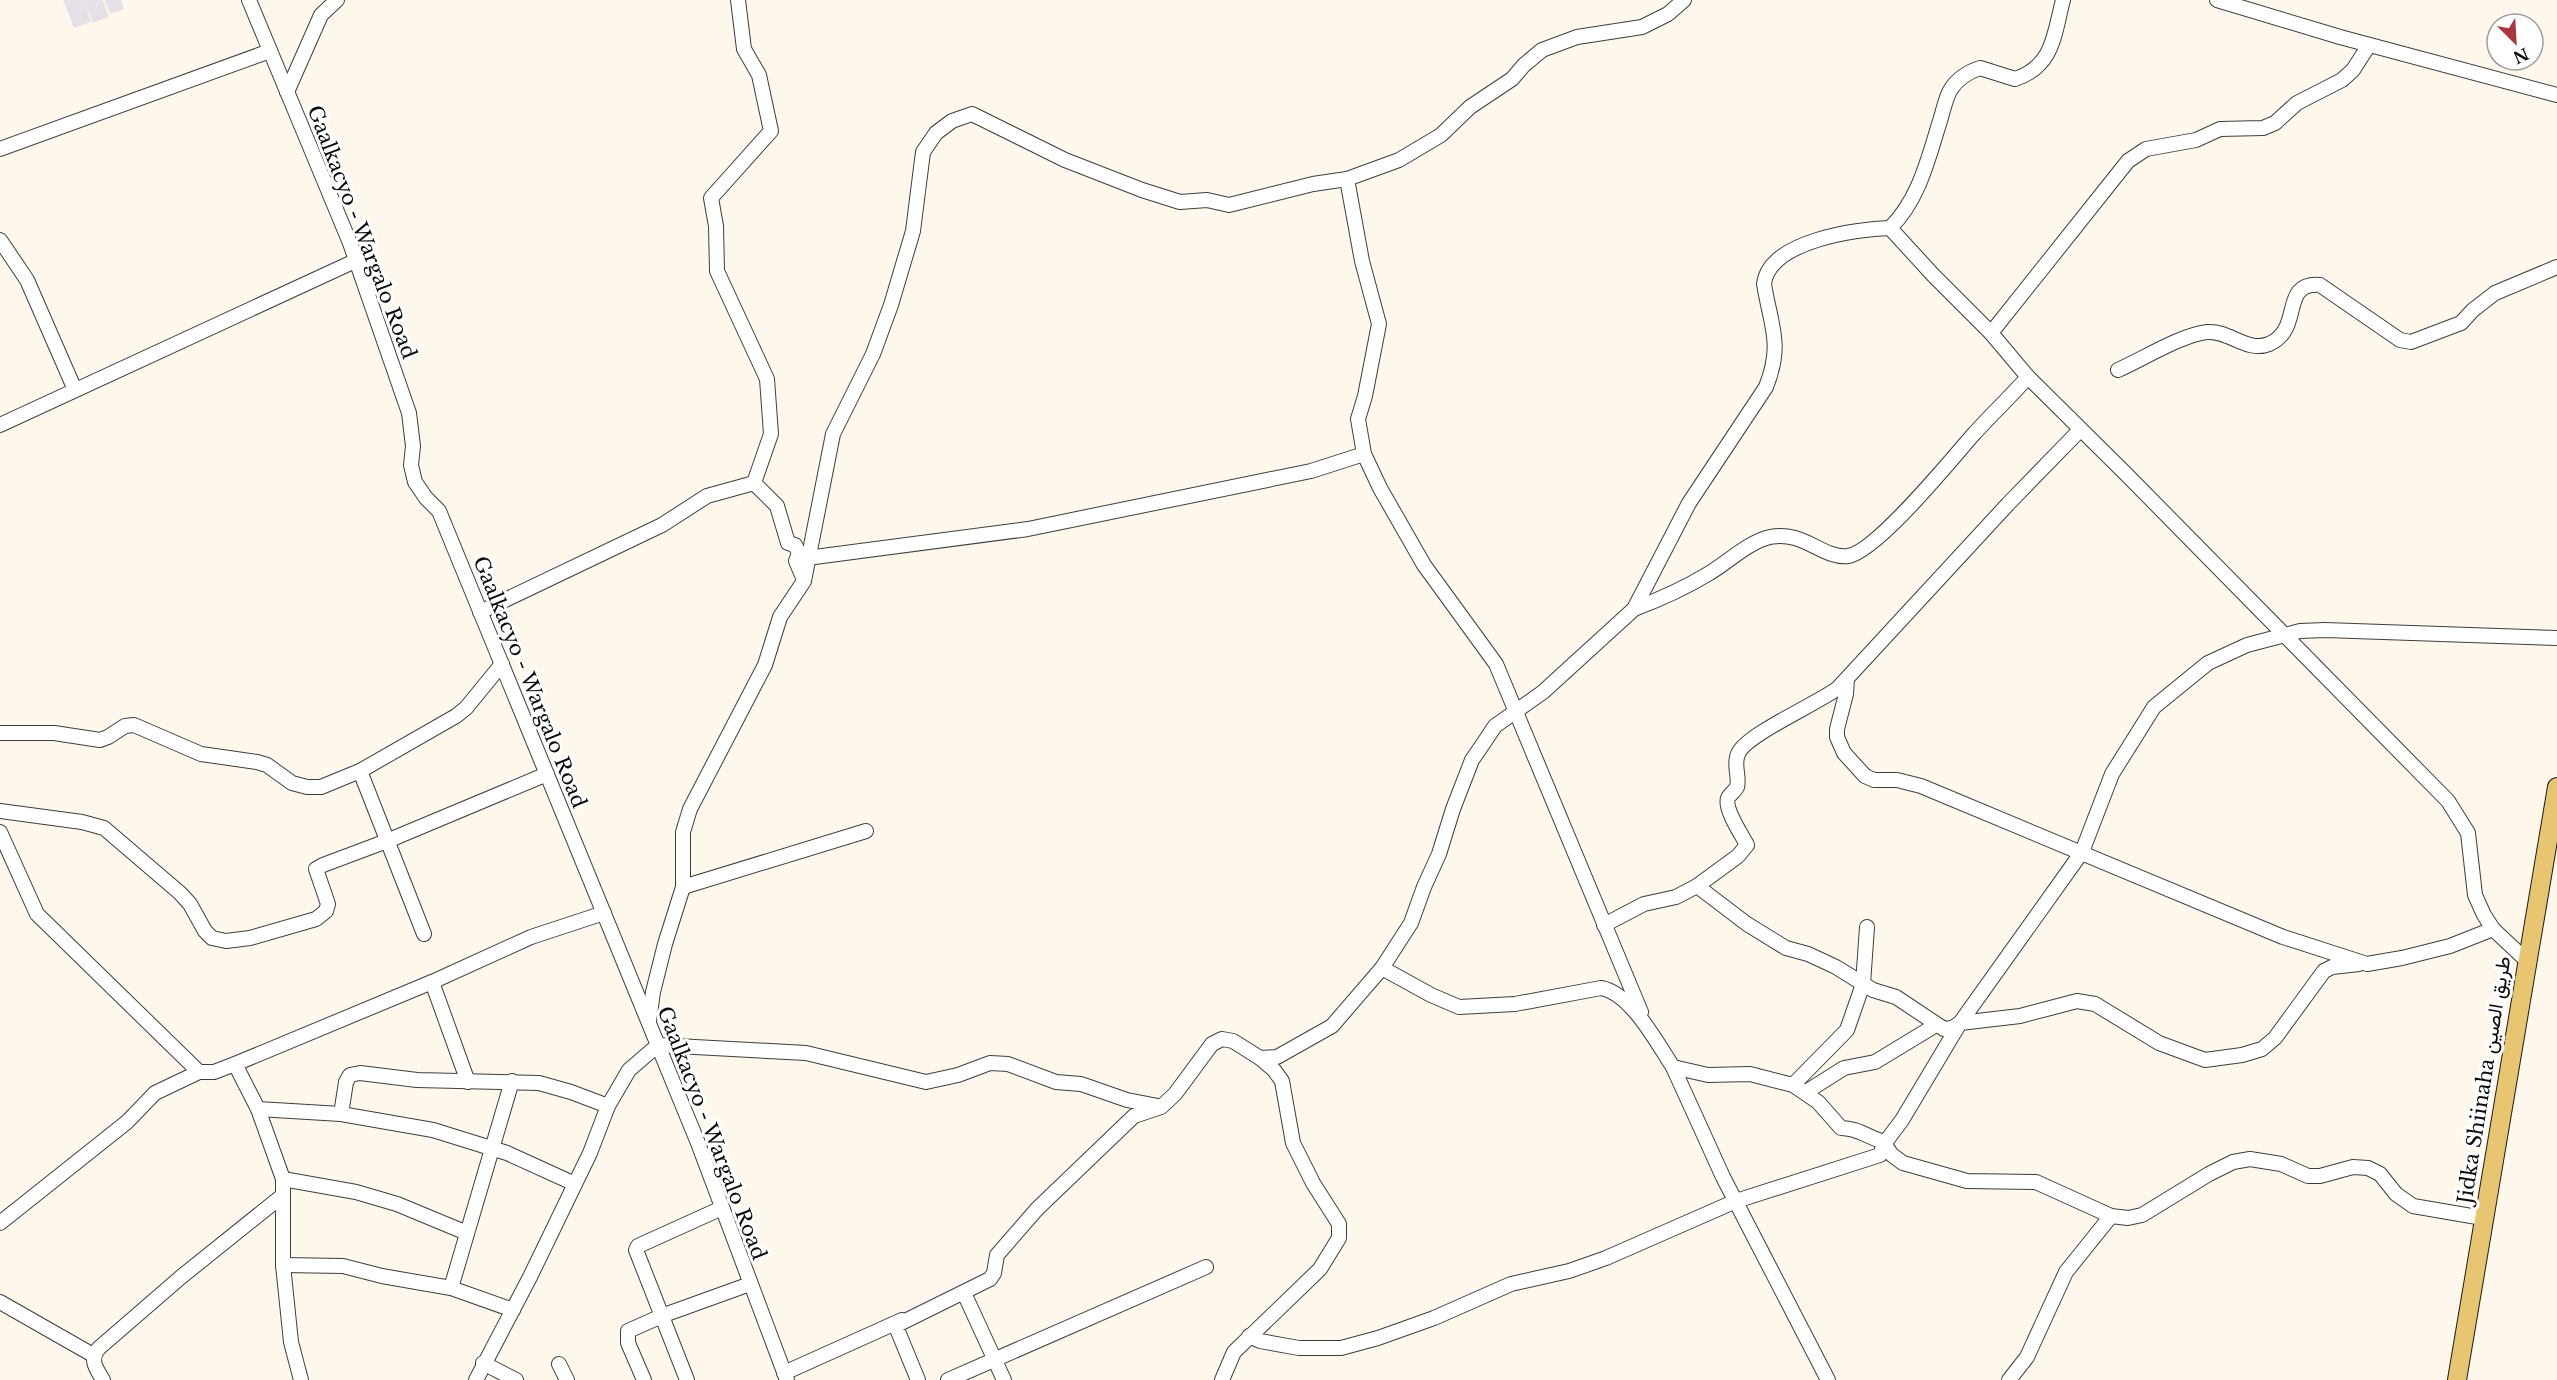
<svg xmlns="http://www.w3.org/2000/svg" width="2557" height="1380" font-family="'Libre Baskerville',Vazirmatn,serif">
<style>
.industrial{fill:#e8e0e9}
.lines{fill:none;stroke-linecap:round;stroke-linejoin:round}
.minor-casing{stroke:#3e3e3e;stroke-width:16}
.major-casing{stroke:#1c1c1c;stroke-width:20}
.minor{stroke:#fff;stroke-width:14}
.major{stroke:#e8c570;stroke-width:18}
.labels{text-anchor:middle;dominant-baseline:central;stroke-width:6;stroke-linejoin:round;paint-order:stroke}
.street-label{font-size:20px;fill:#0b0b0b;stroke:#fff}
</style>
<rect width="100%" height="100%" fill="#fdf8eb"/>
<g class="industrial">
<path d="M 63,0 L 103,0 L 109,17 L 93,23 L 85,3 L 91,22 L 74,28 Z"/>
<path d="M 105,0 L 121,0 L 124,9 L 110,14 Z"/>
</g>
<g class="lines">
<defs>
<g id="minor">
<path d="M 249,0 L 350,243 L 409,413 L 413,446 L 411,465 L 415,482 L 426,498 L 439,511 L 698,1143 L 787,1380"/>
<path d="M 738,0 L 744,49 L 759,75 L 771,131 L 711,198 L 716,226 L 717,271 L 767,379 L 771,434 L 754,483 L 777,506 L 788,543 L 795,545 L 799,553 L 796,561 L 804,580"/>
<path d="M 2217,0 L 2340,37 L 2557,95"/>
<path d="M 287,92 L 321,15 L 337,0"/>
<path d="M 0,149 L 270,51"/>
<path d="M 1347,179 L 1362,261 L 1379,324 L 1365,396 L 1358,419 L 1364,454 L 1380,488 L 1424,565 L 1496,664 L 1641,1012"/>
<path d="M 1890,228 L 1933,275 L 1991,333 L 2028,377 L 2126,474 L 2448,801 L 2468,833 L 2475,895 L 2484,915 L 2493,929 L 2526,960"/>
<path d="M 0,240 L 27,280 L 75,390"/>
<path d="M 1991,333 L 2128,161 L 2146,149 L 2196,140 L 2220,129 L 2263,128 L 2275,123 L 2297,103 L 2342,80 L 2353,70 L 2369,45"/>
<path d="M 2118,370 C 2143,359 2181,335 2207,332 C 2229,330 2247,353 2269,344 C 2304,329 2279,282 2320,285 L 2400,340 L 2411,342 L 2461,323 L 2473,310 L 2495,293 L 2557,267"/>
<path d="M 0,425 L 355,261"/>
<path d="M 807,558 L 1028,529 L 1311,471 L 1364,454"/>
<path d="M 1634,609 C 1658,600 1685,588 1708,574 C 1727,563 1748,542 1770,537 C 1804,530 1822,559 1848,556 C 1876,552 1951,460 1972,436 C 1990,416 2010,397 2028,377"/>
<path d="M 480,612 L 662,525 L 707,496 L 754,483"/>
<path d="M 1847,679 L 1846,694 L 1837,729 L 1837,737 L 1844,753 L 1865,776 L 1874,780 L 1897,780 L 1921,786 L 2283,937 L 2367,964 L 2402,958 L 2450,946 L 2493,929"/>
<path d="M 0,733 L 54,733 L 100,740 L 108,737 L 125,726 L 134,725 L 201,754 L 257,762 L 267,765 L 292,783 L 307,787 L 321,787 L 360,771 L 456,716 L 466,708 L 502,664"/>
<path d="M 360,771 L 424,934"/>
<path d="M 0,811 L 82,822 L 104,828 L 180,893 L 190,904 L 205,931 L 212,938 L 226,941 L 250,938 L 316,919 L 326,911 L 328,904 L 316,869 L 323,865 L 387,841 L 547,774"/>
<path d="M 0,832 L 37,914 L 199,1072"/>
<path d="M 1697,886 L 1747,924 L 1786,948 L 1808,954 L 1836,967 L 1873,990 L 1896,997 L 1944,1029 L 1952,1028 L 1960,1023 L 2020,1016 L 2077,1001 L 2095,1004 L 2159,1043 L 2205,1060 L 2242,1055 L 2262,1049 L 2275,1038 L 2324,971 L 2332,967 L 2359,964"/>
<path d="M 683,887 L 866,831"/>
<path d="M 1604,925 L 1644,904 L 1676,897 L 1697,886 L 1738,856 L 1747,845 C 1742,835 1724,809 1728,798 C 1730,794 1735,791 1737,787 C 1740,777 1733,765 1738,754 C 1745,735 1817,704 1838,688 L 2008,504 L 2080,430"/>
<path d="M 1382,968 L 1431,995 L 1459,1007 L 1515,1004 L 1601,988 C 1631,993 1657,1043 1673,1067 L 1708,1075 L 1750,1074 L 1793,1085 L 1818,1102 L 1841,1128 C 1858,1128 1867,1137 1882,1141 L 1892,1155 L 1903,1163 L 1967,1181 L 2036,1182 L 2111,1216 L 2128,1218 L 2142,1215 L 2209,1174 L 2233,1162 L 2250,1159 L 2281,1164 L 2308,1176 L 2320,1176 L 2353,1167 L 2368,1168 L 2380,1174 L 2396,1194 L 2413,1206 L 2483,1218"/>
<path d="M 432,982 L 468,1082"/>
<path d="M 649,1021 L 653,992 L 665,944 L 683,887 L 683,832 L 690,809 L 765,665 L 780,617 L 804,581 L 833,434 L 873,354 L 891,305 L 913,231 L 923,152 L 936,133 L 952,121 L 972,114 L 1065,160 L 1142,190 L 1180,202 L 1207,200 L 1229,205 L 1313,184 L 1347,179 L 1399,160 L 1441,135 L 1470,107 L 1512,79 L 1524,65 L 1542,50 L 1577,37 L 1642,27 L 1668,14 L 1684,0"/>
<path d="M 1673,1067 L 1723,1177 L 1828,1380"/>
<path d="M 1793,1085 L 1847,1030 L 1863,984 L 1867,927"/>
<path d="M 1806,1092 L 1844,1068 L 1875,1062 L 1936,1025"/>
<path d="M 258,1109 L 341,1114 L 433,1130 L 507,1153 L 575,1184"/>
<path d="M 341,1114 L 346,1082 L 350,1075 L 360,1073 L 417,1080 L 539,1083 L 571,1092 L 608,1106"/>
<path d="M 283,1179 L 356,1192 L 397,1204 L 467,1233"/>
<path d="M 0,1223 L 127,1122 L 155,1093 L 199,1072 L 214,1072 L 235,1064"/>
<path d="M 283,1265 L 343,1266 L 382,1276 L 451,1288 L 513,1310"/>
<path d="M 451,1288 L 512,1081"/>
<path d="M 964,1293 L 1004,1380"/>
<path d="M 0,1302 L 93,1355"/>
<path d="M 1249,1336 L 1260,1341 L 1299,1348 L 1341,1348 L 1378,1338 L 1434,1318 L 1511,1284 L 1569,1271 L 1606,1258 L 1736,1201 L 1880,1155 L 1884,1144 L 1902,1120 L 1960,1023 L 2082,852 L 2112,774 L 2154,707 L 2208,663 L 2247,645 L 2300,631 L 2325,630 L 2557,638"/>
<path d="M 483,1363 L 516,1380"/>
<path d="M 559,1364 L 567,1380"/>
<path d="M 784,1373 L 902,1320"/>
<path d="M 103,1380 C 96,1368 89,1360 99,1348 L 181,1277 L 282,1196"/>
<path d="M 301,1380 L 291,1342 L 283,1265 L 283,1179 L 258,1109 L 235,1064 L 432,982 L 531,937 L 604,913"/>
<path d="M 476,1380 L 530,1277 L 590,1153 L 608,1106 L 629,1070 L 658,1045 L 806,1053 L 926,1082 L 958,1075 L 990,1063 L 1008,1064 L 1056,1082 L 1081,1084 L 1127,1100 L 1158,1106"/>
<path d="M 644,1380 L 628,1343 L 628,1331 L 664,1315 L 750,1284"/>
<path d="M 687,1380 L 636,1250 L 638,1246 L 722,1208"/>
<path d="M 918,1380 L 897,1329 L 899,1324 L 990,1279 L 994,1273 L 997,1255 L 1037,1209 L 1134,1116 L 1161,1107 L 1175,1094 L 1212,1044 L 1222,1039 L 1233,1041 L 1260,1058 L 1277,1057 L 1332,1026 L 1382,968 L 1411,923 L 1424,887 L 1439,854 L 1453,809 L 1472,760 L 1483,744 L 1495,726 L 1543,692 L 1634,609 L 1689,503 L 1766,387 C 1783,344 1771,327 1764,284 C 1769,241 1856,229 1890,228 C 1918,201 1928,160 1939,124 C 1943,113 1945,98 1951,89 C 1958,78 1968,72 1980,68 L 2015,79 C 2054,66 2054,34 2063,0"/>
<path d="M 948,1380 L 1206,1267"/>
<path d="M 1222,1380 L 1234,1352 L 1320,1269 L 1339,1238 L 1339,1224 L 1313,1183 L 1293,1143 L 1282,1081 L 1274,1070 L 1260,1058"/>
<path d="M 2009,1380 L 2027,1357 L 2066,1272 L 2111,1216"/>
</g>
<path id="major" d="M 2457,1380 L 2557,787"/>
</defs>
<use href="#minor" class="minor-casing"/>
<use href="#major" class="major-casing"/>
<use href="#minor" class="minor"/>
<use href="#major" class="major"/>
</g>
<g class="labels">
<g class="street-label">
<text transform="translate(362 232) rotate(69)">Gaalkacyo - Wargalo Road</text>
<text transform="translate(530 682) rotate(68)">Gaalkacyo - Wargalo Road</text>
<text transform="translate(2484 1080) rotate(-81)">Jidka Shiinaha طريق الصين</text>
<text transform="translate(712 1133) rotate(69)">Gaalkacyo - Wargalo Road</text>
</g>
</g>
<g transform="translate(2515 42) rotate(156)"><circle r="28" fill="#ffffff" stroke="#9d9d9d" stroke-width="1.5"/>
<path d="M0-4.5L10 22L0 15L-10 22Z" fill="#aa343f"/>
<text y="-9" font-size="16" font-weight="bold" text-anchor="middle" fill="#0b0b0b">N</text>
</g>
</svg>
